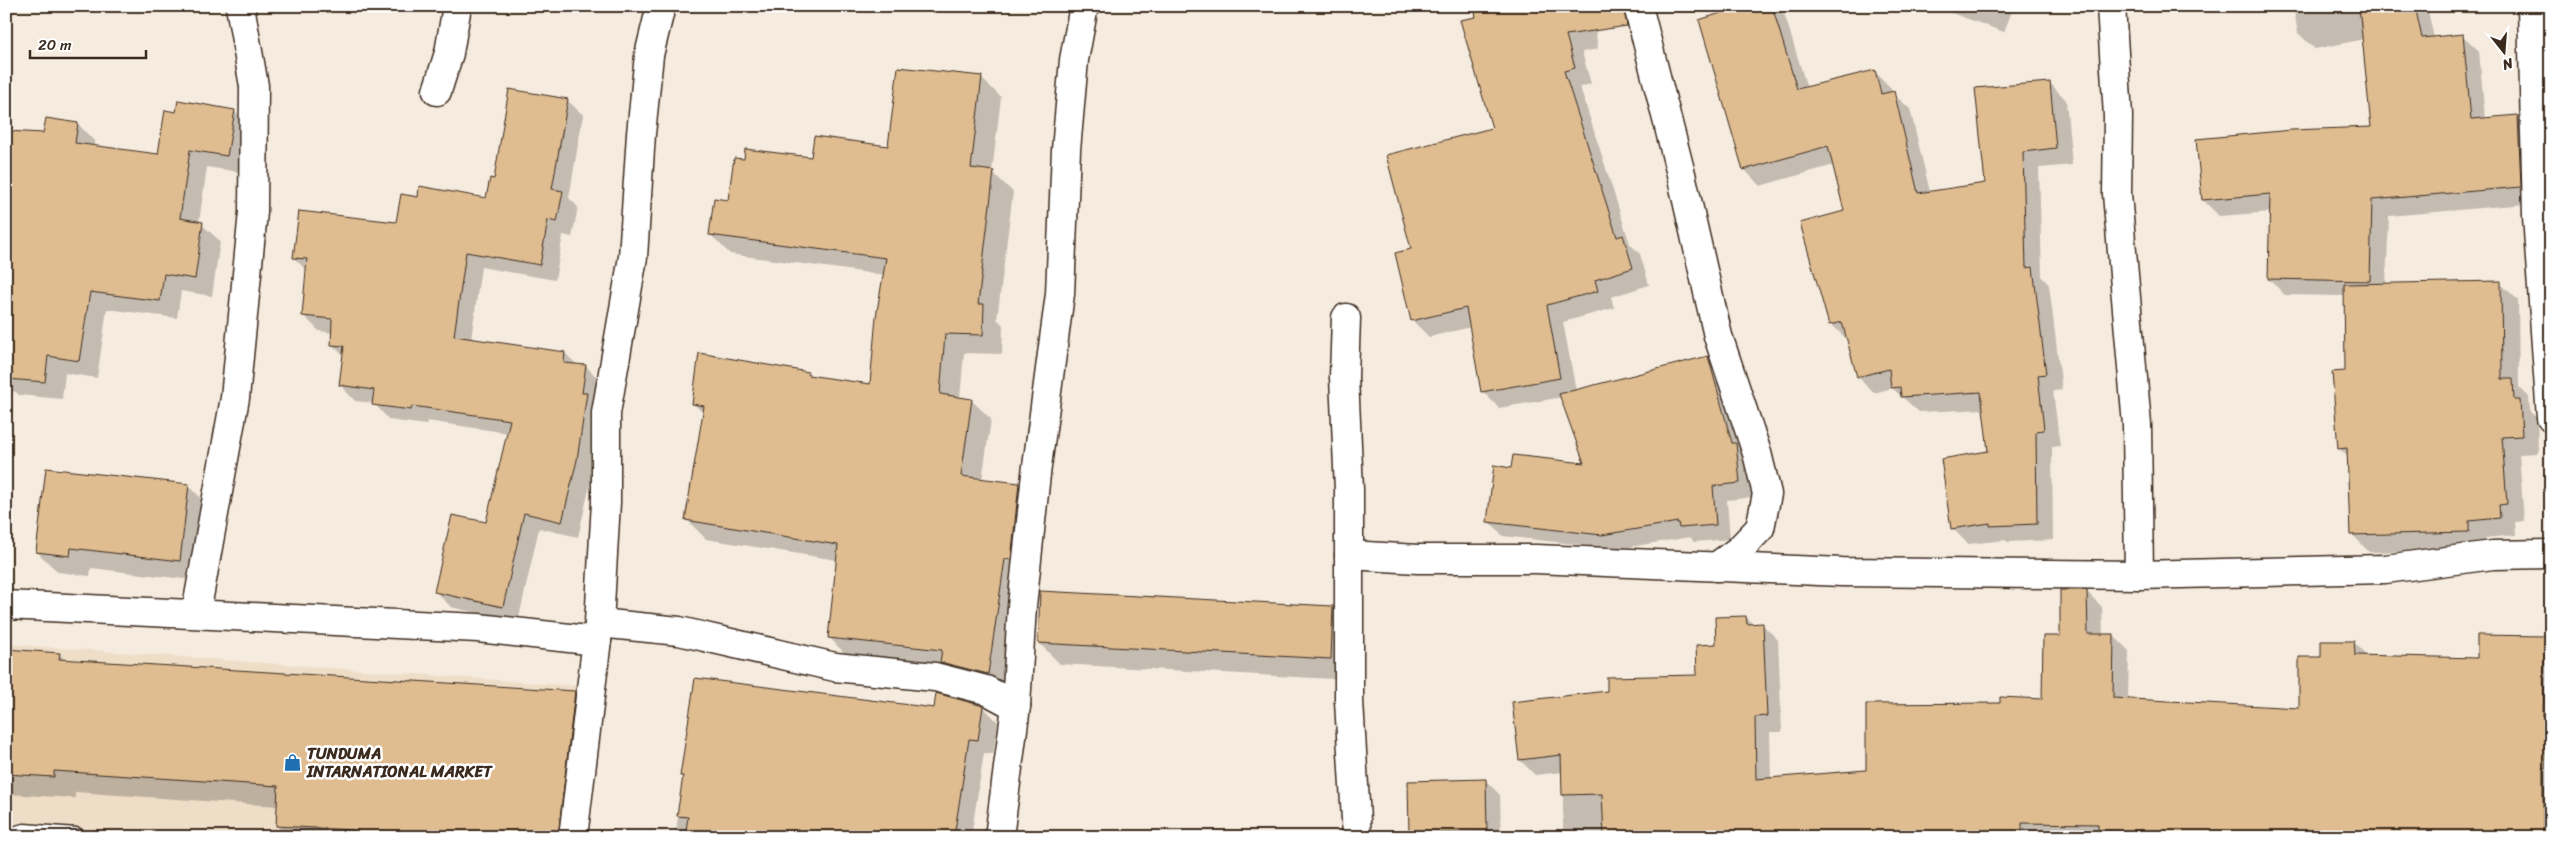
<svg xmlns="http://www.w3.org/2000/svg" width="2557" height="843" font-family="Sriracha,sans-serif">
<style>
.built{fill:#eeddc7}
.shadow{fill:#0003}
.building{fill:#dfbd91;stroke:#3b2a1e}
.lines{fill:none;stroke-linecap:round;stroke-linejoin:round}
.lane-casing{stroke:#3b2a1e;stroke-width:21}
.street-casing{stroke:#3b2a1e;stroke-width:31}
.lane{stroke:#fff;stroke-width:18}
.street{stroke:#fff;stroke-width:28}
.labels{text-anchor:middle;dominant-baseline:central;stroke-width:5;stroke-linejoin:round;paint-order:stroke}
.poi-label{font-size:16px;font-weight:bold;fill:#3b2a1e;stroke:#fff;text-anchor:start}
</style>
<rect width="100%" height="100%" fill="#f5ebde"/>
<filter id="ink" filterUnits="userSpaceOnUse"><feTurbulence type="fractalNoise" baseFrequency=".02" numOctaves="2"/><feDisplacementMap in="SourceGraphic" scale="10" xChannelSelector="R" yChannelSelector="G"/><feConvolveMatrix kernelMatrix="1 2 1 2 8 2 1 2 1" color-interpolation-filters="sRGB"/></filter>
<g filter="url(#ink)">
<path class="built" d="M 6,644 L 589,687 L 572,837 L 6,837 Z"/>
<g class="shadow">
<path d="M 1747,6 L 1776,6 L 1785,16 L 1807,88 L 1875,72 L 1891,88 L 1892,93 L 1910,109 L 1930,192 L 1986,184 L 2050,83 L 2066,100 L 2072,165 L 2039,168 L 2042,277 L 2049,285 L 2062,390 L 2053,391 L 2060,446 L 2052,447 L 2053,540 L 2008,542 L 2005,540 L 1968,544 L 1952,528 L 1990,452 L 1984,409 L 1919,412 L 1892,388 L 1874,393 L 1858,377 L 1848,340 L 1830,324 L 1845,212 L 1834,165 L 1760,186 L 1744,169 Z"/>
<path d="M 1942,6 L 2014,6 L 2004,32 L 1946,11 Z"/>
<path d="M 2293,6 L 2427,6 L 2434,38 L 2462,35 L 2479,51 L 2485,119 L 2518,116 L 2534,133 L 2537,203 L 2389,216 L 2386,285 L 2500,283 L 2518,300 L 2519,387 L 2529,397 L 2530,412 L 2537,418 L 2538,453 L 2519,454 L 2524,521 L 2515,522 L 2516,535 L 2485,538 L 2486,549 L 2369,552 L 2352,534 L 2349,458 L 2339,448 L 2347,372 L 2346,296 L 2285,295 L 2269,279 L 2271,212 L 2219,216 L 2203,200 L 2373,129 L 2364,39 L 2315,49 L 2298,33 Z"/>
<path d="M 1593,15 L 1598,49 L 1582,52 L 1591,84 L 1580,87 L 1630,244 L 1640,254 L 1649,285 L 1611,297 L 1614,308 L 1563,322 L 1576,391 L 1708,358 L 1722,372 L 1754,497 L 1727,500 L 1730,539 L 1694,542 L 1690,537 L 1617,549 L 1503,536 L 1488,521 L 1513,469 L 1586,464 L 1562,397 L 1499,408 L 1482,391 L 1471,327 L 1429,337 L 1412,320 L 1412,250 L 1493,129 L 1461,21 Z"/>
<path d="M 981,78 L 1001,97 L 992,172 L 1013,192 L 997,319 L 1003,325 L 1002,354 L 964,353 L 960,398 L 971,400 L 991,419 L 982,480 L 1019,484 L 1038,504 L 1007,693 L 848,657 L 829,637 L 837,560 L 706,539 L 686,519 L 704,414 L 694,404 L 808,373 L 811,377 L 871,386 L 884,275 L 730,254 L 710,234 L 729,202 L 813,159 L 889,147 Z"/>
<path d="M 567,100 L 583,115 L 569,198 L 578,207 L 572,237 L 563,235 L 555,280 L 481,267 L 471,340 L 565,353 L 577,365 L 586,366 L 601,382 L 602,410 L 592,476 L 578,537 L 539,528 L 518,622 L 451,607 L 436,592 L 487,524 L 509,433 L 427,421 L 426,425 L 389,420 L 374,403 L 355,401 L 340,385 L 344,356 L 332,345 L 333,333 L 319,331 L 303,315 L 307,271 L 294,258 L 397,223 L 419,198 L 487,200 L 495,180 Z"/>
<path d="M 234,111 L 252,128 L 245,173 L 207,167 L 199,222 L 220,241 L 212,296 L 181,291 L 177,318 L 107,309 L 97,378 L 65,373 L 62,399 L 19,395 L 16,392 L 6,391 L 6,132 L 44,134 L 78,124 L 95,142 L 95,147 L 159,156 L 177,113 Z"/>
<path d="M 188,485 L 209,506 L 201,581 L 91,568 L 90,576 L 58,572 L 37,552 Z"/>
<path d="M 2086,591 L 2102,607 L 2103,635 L 2113,635 L 2129,651 L 2128,700 L 2301,710 L 2322,658 L 2354,642 L 2368,657 L 2478,660 L 2544,638 L 2551,644 L 2551,837 L 1563,837 L 1563,772 L 1535,775 L 1520,760 L 1608,692 L 1698,677 L 1717,645 L 1746,617 L 1754,625 L 1763,625 L 1778,640 L 1782,732 L 1770,732 L 1771,779 L 1867,772 L 2001,704 L 2043,700 L 2061,637 Z"/>
<path d="M 1333,607 L 1354,628 L 1352,680 L 1060,664 L 1039,643 Z"/>
<path d="M 6,650 L 59,654 L 66,661 L 574,692 L 596,713 L 581,837 L 288,837 L 277,826 L 278,806 L 75,792 L 75,798 L 6,794 Z"/>
<path d="M 983,707 L 998,722 L 993,754 L 984,753 L 971,837 L 675,837 L 684,779 L 681,776 L 935,709 Z"/>
<path d="M 1485,780 L 1500,795 L 1501,837 L 1415,837 L 1411,833 Z"/>
</g>
<g class="building">
<path d="M 1516,6 L 1623,6 L 1627,26 L 1566,35 L 1575,68 L 1564,71 L 1617,237 L 1623,235 L 1633,268 L 1595,280 L 1598,291 L 1547,305 L 1560,378 L 1481,392 L 1466,308 L 1411,321 L 1395,253 L 1411,249 L 1386,155 L 1492,128 L 1460,20 L 1476,17 L 1475,12 Z"/>
<path d="M 1743,6 L 1772,6 L 1797,89 L 1875,70 L 1881,94 L 1894,91 L 1918,193 L 1985,183 L 1975,88 L 2050,82 L 2056,148 L 2023,152 L 2026,268 L 2033,267 L 2046,374 L 2038,375 L 2044,430 L 2036,431 L 2037,524 L 1990,526 L 1990,523 L 1951,529 L 1941,459 L 1988,451 L 1981,392 L 1901,397 L 1900,387 L 1891,388 L 1889,369 L 1857,377 L 1842,322 L 1829,325 L 1800,223 L 1844,211 L 1828,146 L 1743,170 L 1699,20 Z"/>
<path d="M 2359,6 L 2415,6 L 2422,38 L 2463,34 L 2471,119 L 2518,115 L 2521,187 L 2372,200 L 2370,281 L 2268,279 L 2270,194 L 2202,200 L 2196,139 L 2292,130 L 2371,127 Z"/>
<path d="M 898,67 L 982,76 L 971,168 L 994,171 L 978,304 L 984,304 L 983,335 L 945,334 L 940,394 L 972,399 L 961,476 L 1019,483 L 1011,560 L 1005,559 L 988,674 L 940,662 L 942,650 L 828,638 L 838,545 L 685,520 L 704,406 L 692,404 L 699,353 L 808,372 L 808,375 L 870,384 L 876,317 L 886,258 L 709,235 L 714,198 L 728,200 L 734,158 L 744,159 L 745,149 L 811,157 L 814,136 L 888,146 Z"/>
<path d="M 509,89 L 568,99 L 552,189 L 563,191 L 557,222 L 548,220 L 540,265 L 466,252 L 454,336 L 565,352 L 564,363 L 586,365 L 582,393 L 587,393 L 577,460 L 562,522 L 524,513 L 503,607 L 434,592 L 452,515 L 486,522 L 510,420 L 412,406 L 411,410 L 372,405 L 374,390 L 339,385 L 344,346 L 331,345 L 332,319 L 302,316 L 307,259 L 293,258 L 299,211 L 396,222 L 401,194 L 418,197 L 419,186 L 486,198 L 490,178 L 494,179 Z"/>
<path d="M 178,100 L 235,110 L 227,156 L 190,150 L 180,218 L 203,222 L 195,279 L 164,274 L 160,301 L 90,292 L 79,361 L 48,356 L 45,382 L 6,379 L 6,318 L 10,281 L 6,281 L 6,131 L 43,133 L 46,118 L 78,123 L 75,143 L 158,154 L 165,110 L 176,112 Z"/>
<path d="M 2501,281 L 2502,379 L 2513,379 L 2514,400 L 2520,400 L 2522,436 L 2502,437 L 2507,504 L 2499,505 L 2500,518 L 2469,521 L 2469,532 L 2350,535 L 2347,448 L 2338,449 L 2332,372 L 2345,371 L 2344,284 Z"/>
<path d="M 1708,356 L 1732,443 L 1736,443 L 1740,483 L 1713,486 L 1716,525 L 1679,528 L 1678,522 L 1602,535 L 1487,522 L 1494,465 L 1511,468 L 1513,455 L 1584,463 L 1559,394 Z"/>
<path d="M 46,468 L 189,484 L 180,561 L 71,548 L 70,556 L 36,552 Z"/>
<path d="M 2060,590 L 2087,590 L 2088,634 L 2114,634 L 2113,698 L 2299,708 L 2299,657 L 2321,657 L 2321,641 L 2354,641 L 2355,655 L 2477,658 L 2477,635 L 2545,636 L 2543,716 L 2546,716 L 2546,768 L 2543,768 L 2543,837 L 2199,837 L 2098,830 L 2098,824 L 2022,823 L 2022,834 L 1941,837 L 1604,837 L 1602,794 L 1562,795 L 1561,755 L 1519,760 L 1512,702 L 1607,691 L 1607,677 L 1697,675 L 1696,645 L 1716,644 L 1715,617 L 1746,616 L 1747,624 L 1763,623 L 1767,716 L 1755,717 L 1756,779 L 1866,770 L 1866,704 L 2000,703 L 2000,697 L 2042,699 L 2043,636 L 2060,636 Z"/>
<path d="M 1040,591 L 1333,606 L 1331,659 L 1038,643 Z"/>
<path d="M 6,649 L 60,653 L 59,659 L 575,691 L 558,837 L 353,837 L 353,830 L 276,826 L 278,786 L 54,771 L 54,777 L 6,774 Z"/>
<path d="M 695,678 L 934,708 L 936,693 L 983,706 L 978,740 L 969,739 L 954,837 L 685,837 L 688,817 L 677,816 L 683,776 L 680,776 Z"/>
<path d="M 1486,779 L 1487,832 L 1409,833 L 1408,781 Z"/>
</g>
<g class="lines">
<defs>
<path id="lane" d="M 10,837 L 24,833 L 76,837"/>
<g id="street">
<path d="M 1638,6 L 1681,174 L 1718,336 L 1757,453 L 1767,494 L 1760,528 L 1739,550 L 1716,567"/>
<path d="M 2111,6 L 2118,116 L 2117,194 L 2137,425 L 2139,575"/>
<path d="M 2532,6 L 2537,216 L 2551,418"/>
<path d="M 437,91 L 449,53 L 457,6"/>
<path d="M 1346,318 L 1344,377 L 1349,490 L 1349,701 L 1357,837"/>
<path d="M 1349,555 L 1418,559 L 1536,559 L 1842,572 L 2139,575 L 2385,569 L 2493,555 L 2551,554"/>
<path d="M 6,605 L 478,628 L 597,641"/>
<path d="M 196,613 L 235,398 L 253,212 L 254,86 L 240,6"/>
<path d="M 599,623 L 679,631 L 835,667 L 935,677 L 986,690 L 1016,706"/>
<path d="M 573,837 L 599,623 L 606,502 L 606,413 L 633,257 L 641,134 L 649,55 L 661,6"/>
<path d="M 999,837 L 1016,706 L 1022,606 L 1036,474 L 1060,294 L 1066,150 L 1074,60 L 1084,6"/>
</g>
</defs>
<use href="#lane" class="lane-casing"/>
<use href="#street" class="street-casing"/>
<use href="#lane" class="lane"/>
<use href="#street" class="street"/>
</g>
</g>
<defs>
<symbol id="shop-bare" viewBox="-9 -9 18 18"><path d="M-5-2.5h2.3a2.7 3.5 0 0 1 5.4 0H5L5.5 6h-11ZM-1.5-2.5h3a1.5 2.3 0 0 0-3 0Z" fill="#1f6fb2" stroke="#fff" stroke-width="2.5" paint-order="stroke"/></symbol>
</defs>
<g fill-rule="evenodd">
<use href="#shop-bare" x="280" y="750" width="25" height="25"/>
</g>
<g class="labels">
<g class="poi-label">
<text x="307" y="753">TUNDUMA<tspan x="307" dy="18">INTARNATIONAL MARKET</tspan></text>
</g>
</g>
<rect width="2557" height="843" fill="none" stroke="#fff" stroke-width="25"/>
<rect x="12" y="12" width="2532" height="818" fill="none" stroke="#3b2a1e" stroke-width="2" filter="url(#ink)"/>
<g transform="translate(2504 52) rotate(163)" stroke="#ffffff" stroke-width="4" paint-order="stroke">
<path d="M0-4L9 19L0 12L-9 19Z" fill="#3b2a1e"/>
<text y="-8" font-size="14" font-weight="bold" text-anchor="middle" fill="#3b2a1e">N</text>
</g>
<path d="M30 50v8h116v-8" fill="none" stroke="#3b2a1e" stroke-width="2.5"/>
<text x="38" y="50" font-size="15" fill="#3b2a1e" stroke="#ffffff" stroke-width="4" paint-order="stroke">20 m</text>
</svg>
